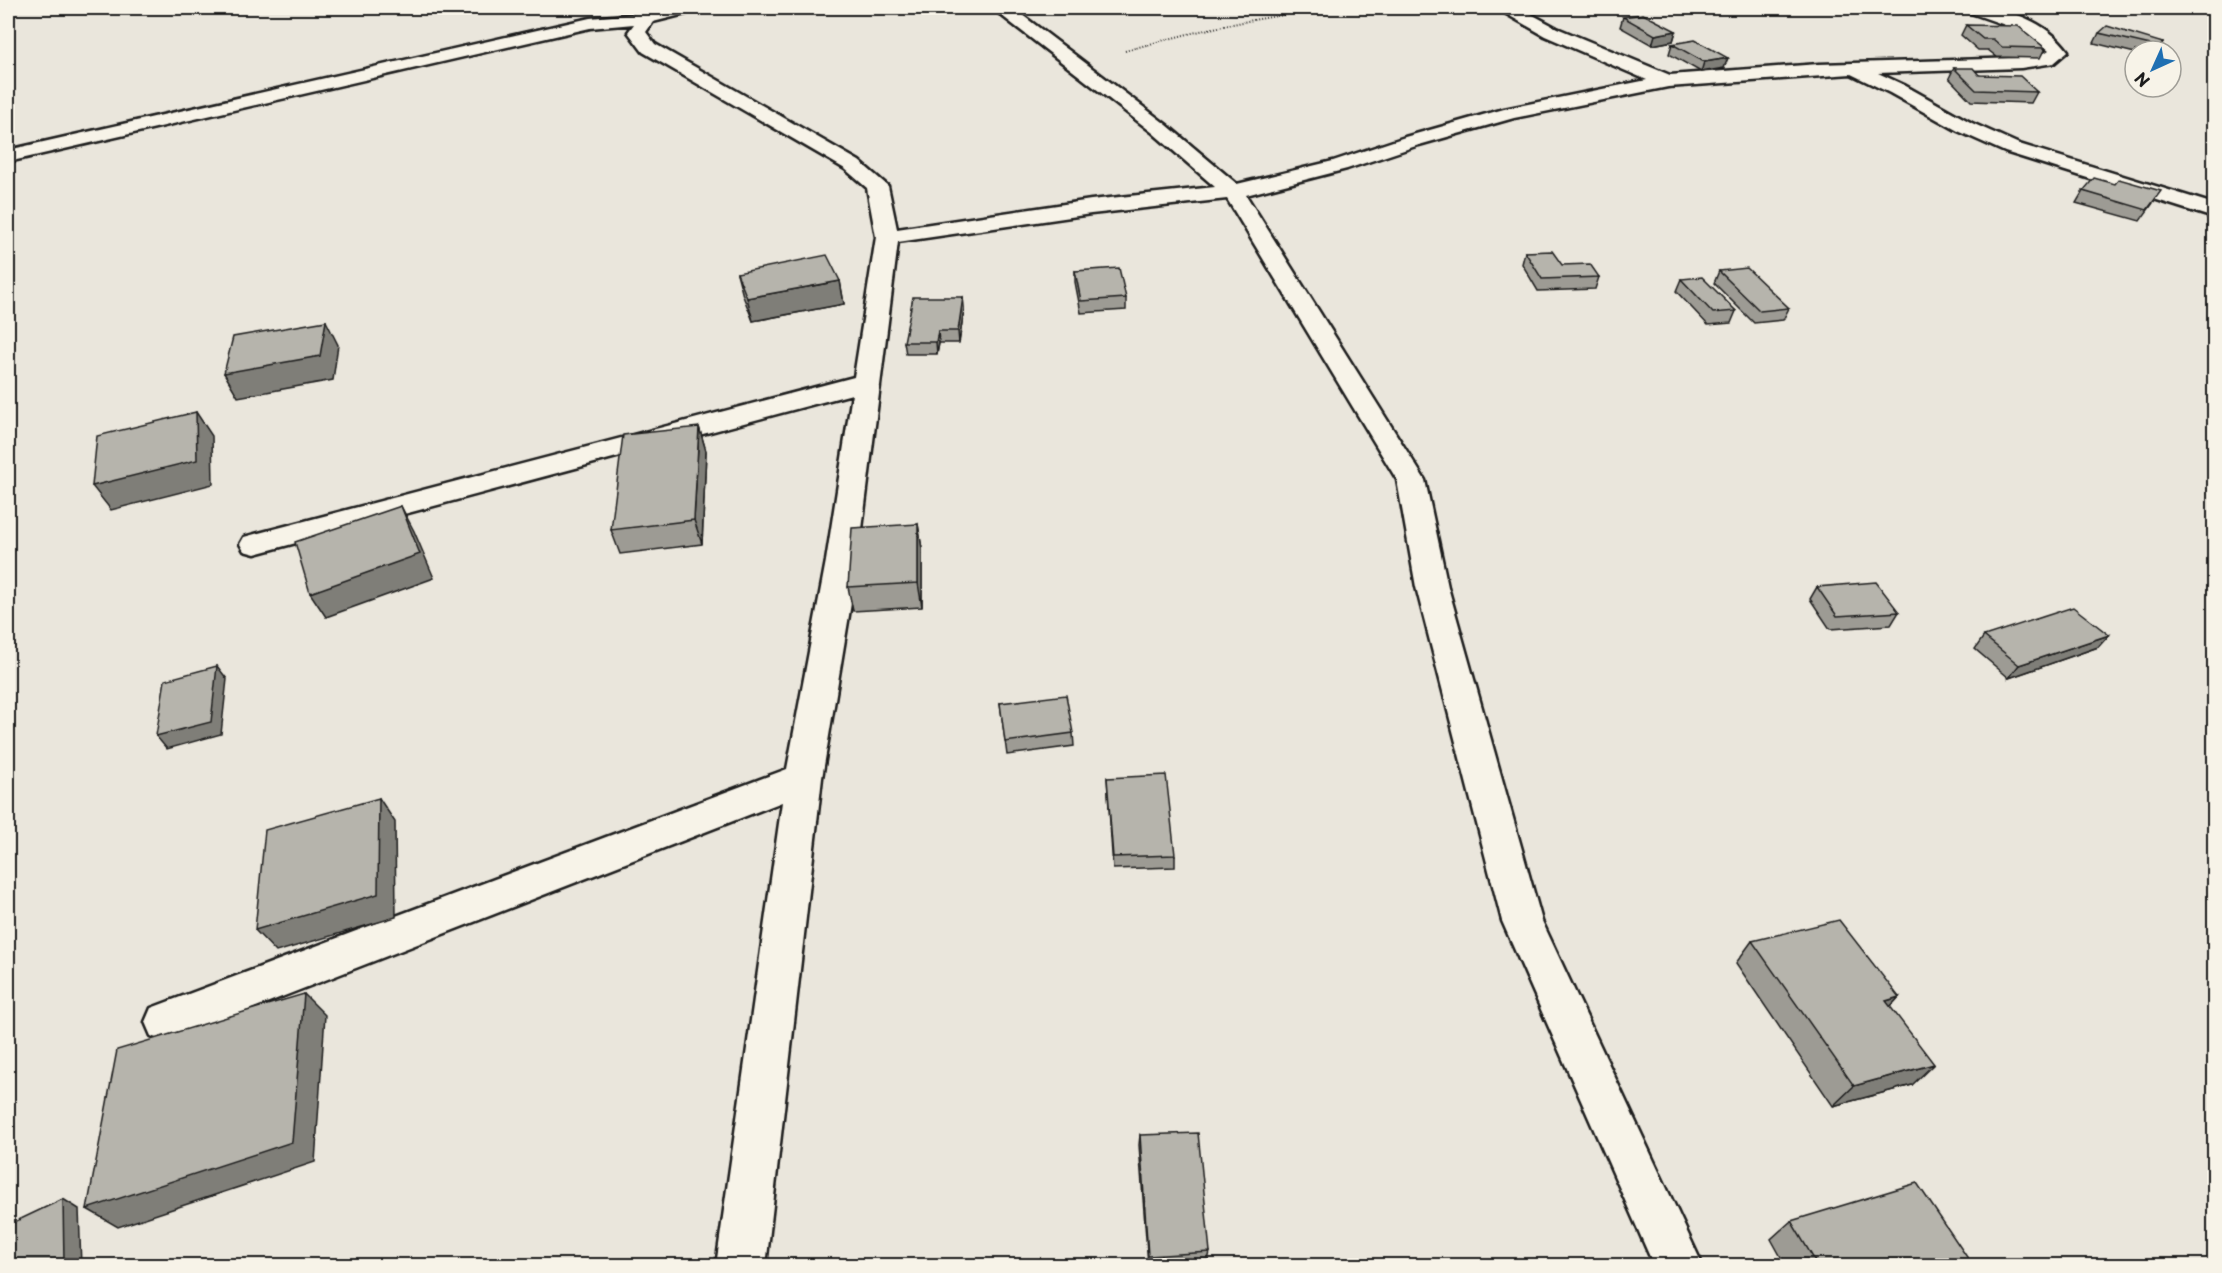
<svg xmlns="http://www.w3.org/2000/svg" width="2222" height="1273" font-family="'Playpen Sans',sans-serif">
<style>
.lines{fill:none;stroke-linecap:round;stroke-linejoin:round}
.minor-casing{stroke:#1c1c1c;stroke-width:5}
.path{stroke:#1c1c1c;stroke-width:2;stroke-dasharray:1 2;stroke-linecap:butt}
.minor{fill:#f7f3e8;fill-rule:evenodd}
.wall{fill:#9d9b94;stroke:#1c1c1c;stroke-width:1.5}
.shaded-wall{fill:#7f7e78;stroke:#1c1c1c;stroke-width:1.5}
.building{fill:#b6b4ac;stroke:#1c1c1c;stroke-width:1.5}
</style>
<rect width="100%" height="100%" fill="#eae6dc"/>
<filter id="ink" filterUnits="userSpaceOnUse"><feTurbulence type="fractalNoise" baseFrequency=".0167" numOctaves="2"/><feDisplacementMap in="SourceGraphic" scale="12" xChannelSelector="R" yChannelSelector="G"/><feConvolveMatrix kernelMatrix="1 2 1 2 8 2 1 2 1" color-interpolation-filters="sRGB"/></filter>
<g filter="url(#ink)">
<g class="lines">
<defs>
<path id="minor" d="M 669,8 L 695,8 L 693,12 L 653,22 L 646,32 L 655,44 L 859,161 L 888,186 L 897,229 L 1091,200 L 1215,187 L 1153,133 L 997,12 L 995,8 L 1013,8 L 1167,125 L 1237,184 L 1333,161 L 1405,137 L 1504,109 L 1647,80 L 1545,36 L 1503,12 L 1501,8 L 1520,8 L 1557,28 L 1670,75 L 1819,64 L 2021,58 L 2043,54 L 2049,50 L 2025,32 L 1968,12 L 1966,8 C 2001,4 2047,21 2068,51 L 2054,63 L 2021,68 L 1878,73 L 1904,85 L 1972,123 L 2019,144 L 2214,204 L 2214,218 L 2005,152 L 1958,131 L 1890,93 L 1851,74 L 1668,87 L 1514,118 L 1419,145 L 1347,169 L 1246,195 L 1425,480 L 1448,587 L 1542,921 L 1703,1266 L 1654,1266 L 1502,921 L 1416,587 L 1397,480 L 1227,199 L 1091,214 L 898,242 L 858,561 L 822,778 L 766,1266 L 716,1266 L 782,802 L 166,1042 L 151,1036 L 145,1022 L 151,1008 L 787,769 L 826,561 L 852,394 L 255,554 L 244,551 L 240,544 L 244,537 L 255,534 L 854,377 L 876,237 L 867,188 L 845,169 L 643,52 L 628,32 L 634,24 L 590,28 L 8,162 L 8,150 L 590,18 L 647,13 Z"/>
</defs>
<use href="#minor" class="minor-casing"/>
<path class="path" d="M 1125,51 C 1197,30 1269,14 1344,8"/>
<use href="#minor" class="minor"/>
</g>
<g class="wall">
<path d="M 1623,17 L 1676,31 L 1673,41 L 1652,45 L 1620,27 Z"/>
<path d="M 1966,25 L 2045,48 L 2040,58 L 1997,57 L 1988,50 L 1978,50 L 1961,35 Z"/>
<path d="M 2099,33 L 2163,43 L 2158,51 L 2135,51 L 2135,53 L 2094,43 Z"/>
<path d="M 1672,44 L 1724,68 L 1701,72 L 1669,54 Z"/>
<path d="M 1954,68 L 1979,75 L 2037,92 L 2031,103 L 1971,101 L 1949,78 Z"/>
<path d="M 2083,191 L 2153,203 L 2140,221 L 2076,203 Z"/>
<path d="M 1525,252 L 1562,265 L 1599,277 L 1595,289 L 1538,291 L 1522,264 Z"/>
<path d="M 1075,271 L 1126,298 L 1126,310 L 1081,313 L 1075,282 Z"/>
<path d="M 1719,271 L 1789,308 L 1783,320 L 1754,323 L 1714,283 Z"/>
<path d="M 737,273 L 840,281 L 844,304 L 753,321 L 743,296 Z"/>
<path d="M 1681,279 L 1736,311 L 1731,323 L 1708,325 L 1676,291 Z"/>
<path d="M 963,297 L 964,309 L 959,343 L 939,343 L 937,354 L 906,354 L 904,342 Z"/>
<path d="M 699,427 L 706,451 L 702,544 L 620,554 L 611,530 Z"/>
<path d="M 918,524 L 922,549 L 922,607 L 853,611 L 848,587 Z"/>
<path d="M 1817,587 L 1899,612 L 1891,625 L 1830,629 L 1810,599 Z"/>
<path d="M 2109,635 L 2098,647 L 2009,678 L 1975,649 L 1984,636 Z"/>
<path d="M 1000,703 L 1073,733 L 1074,746 L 1007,755 Z"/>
<path d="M 1107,778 L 1175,855 L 1175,867 L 1113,869 Z"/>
<path d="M 1752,941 L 1899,997 L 1890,1007 L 1912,1085 L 1833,1106 L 1736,963 Z"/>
<path d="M 1140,1135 L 1210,1252 L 1208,1261 L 1148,1265 L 1139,1145 Z"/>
<path d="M 1791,1221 L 1973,1266 L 1786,1266 L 1771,1239 Z"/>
</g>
<g class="shaded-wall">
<path d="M 1676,31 L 1673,41 L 1652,45 L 1655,35 Z"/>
<path d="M 1728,58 L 1724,68 L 1701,72 L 1704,62 Z"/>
<path d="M 840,281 L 844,304 L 753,321 L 747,298 Z"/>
<path d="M 963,297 L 964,309 L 959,343 L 958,331 Z"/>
<path d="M 326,321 L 338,345 L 333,380 L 238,397 L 224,373 Z"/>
<path d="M 938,331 L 939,343 L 937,354 L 936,342 Z"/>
<path d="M 196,412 L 212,436 L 213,484 L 111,510 L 92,486 Z"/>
<path d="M 699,427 L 706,451 L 702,544 L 694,520 Z"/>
<path d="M 401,506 L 414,531 L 434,578 L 326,617 L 310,593 Z"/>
<path d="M 918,524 L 922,549 L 922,607 L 918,583 Z"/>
<path d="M 2109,635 L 2098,647 L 2009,678 L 2019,665 Z"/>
<path d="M 217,666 L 227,679 L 221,734 L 167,749 L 156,736 Z"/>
<path d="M 379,798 L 395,822 L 396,917 L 276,952 L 255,930 Z"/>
<path d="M 304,994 L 325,1015 L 315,1162 L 118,1227 L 87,1209 Z"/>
<path d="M 1899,997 L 1879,1019 L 1886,1001 Z"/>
<path d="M 1934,1064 L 1912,1085 L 1833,1106 L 1854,1086 Z"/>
<path d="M 63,1199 L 79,1209 L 81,1266 L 60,1266 Z"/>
</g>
<g class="building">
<path d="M 1643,14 L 1676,31 L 1655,35 L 1623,17 Z"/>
<path d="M 1966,25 L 2018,26 L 2045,48 L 2002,47 L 1993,39 L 1983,39 Z"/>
<path d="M 2107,26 L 2163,43 L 2159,47 L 2099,33 Z"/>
<path d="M 1695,40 L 1728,58 L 1704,62 L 1672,44 Z"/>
<path d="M 1954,68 L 1973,68 L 1979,75 L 2020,76 L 2037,92 L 1976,90 Z"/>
<path d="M 2094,178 L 2115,184 L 2119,179 L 2161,191 L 2147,210 L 2083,191 Z"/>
<path d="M 1552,251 L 1562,265 L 1590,264 L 1599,277 L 1542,279 L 1525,252 Z"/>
<path d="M 827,255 L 840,281 L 747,298 L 737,273 Z"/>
<path d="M 1119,268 L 1126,298 L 1081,301 L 1075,271 Z"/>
<path d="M 1747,268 L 1789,308 L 1760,311 L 1719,271 Z"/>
<path d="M 1702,277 L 1736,311 L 1713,313 L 1681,279 Z"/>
<path d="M 913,297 L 963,297 L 958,331 L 938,331 L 936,342 L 904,342 Z"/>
<path d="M 326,321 L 320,356 L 224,373 L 233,337 Z"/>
<path d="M 196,412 L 197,460 L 92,486 L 97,436 Z"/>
<path d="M 699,427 L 694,520 L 611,530 L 623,435 Z"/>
<path d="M 401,506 L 420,554 L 310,593 L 295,542 Z"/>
<path d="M 918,524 L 918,583 L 848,587 L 852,528 Z"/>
<path d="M 1876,582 L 1899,612 L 1837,616 L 1817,587 Z"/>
<path d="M 2073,607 L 2109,635 L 2019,665 L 1984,636 Z"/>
<path d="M 217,666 L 211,722 L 156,736 L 165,680 Z"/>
<path d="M 1066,695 L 1073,733 L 1005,742 L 1000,703 Z"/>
<path d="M 1166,775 L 1175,855 L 1113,857 L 1107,778 Z"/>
<path d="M 379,798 L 378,894 L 255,930 L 265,830 Z"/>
<path d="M 1839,920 L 1899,997 L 1886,1001 L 1934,1064 L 1854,1086 L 1752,941 Z"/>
<path d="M 304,994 L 292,1142 L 87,1209 L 117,1050 Z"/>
<path d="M 1198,1133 L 1210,1252 L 1148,1256 L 1140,1135 Z"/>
<path d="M 1917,1183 L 1973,1266 L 1818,1266 L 1791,1221 Z"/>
<path d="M 63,1199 L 64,1263 L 60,1266 L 8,1266 L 8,1225 Z"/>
</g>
</g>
<rect width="2222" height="1273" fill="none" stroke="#f7f3e8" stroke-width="30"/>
<rect x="15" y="15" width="2192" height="1243" fill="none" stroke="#1c1c1c" stroke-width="2" filter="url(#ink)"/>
<g transform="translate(2153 69) rotate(225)"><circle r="28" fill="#f7f3e8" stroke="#9f9d96" stroke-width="1.5"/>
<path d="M0-4.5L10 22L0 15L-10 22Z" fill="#1f6fb2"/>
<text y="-9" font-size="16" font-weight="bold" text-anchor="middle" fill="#1c1c1c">N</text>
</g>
</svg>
